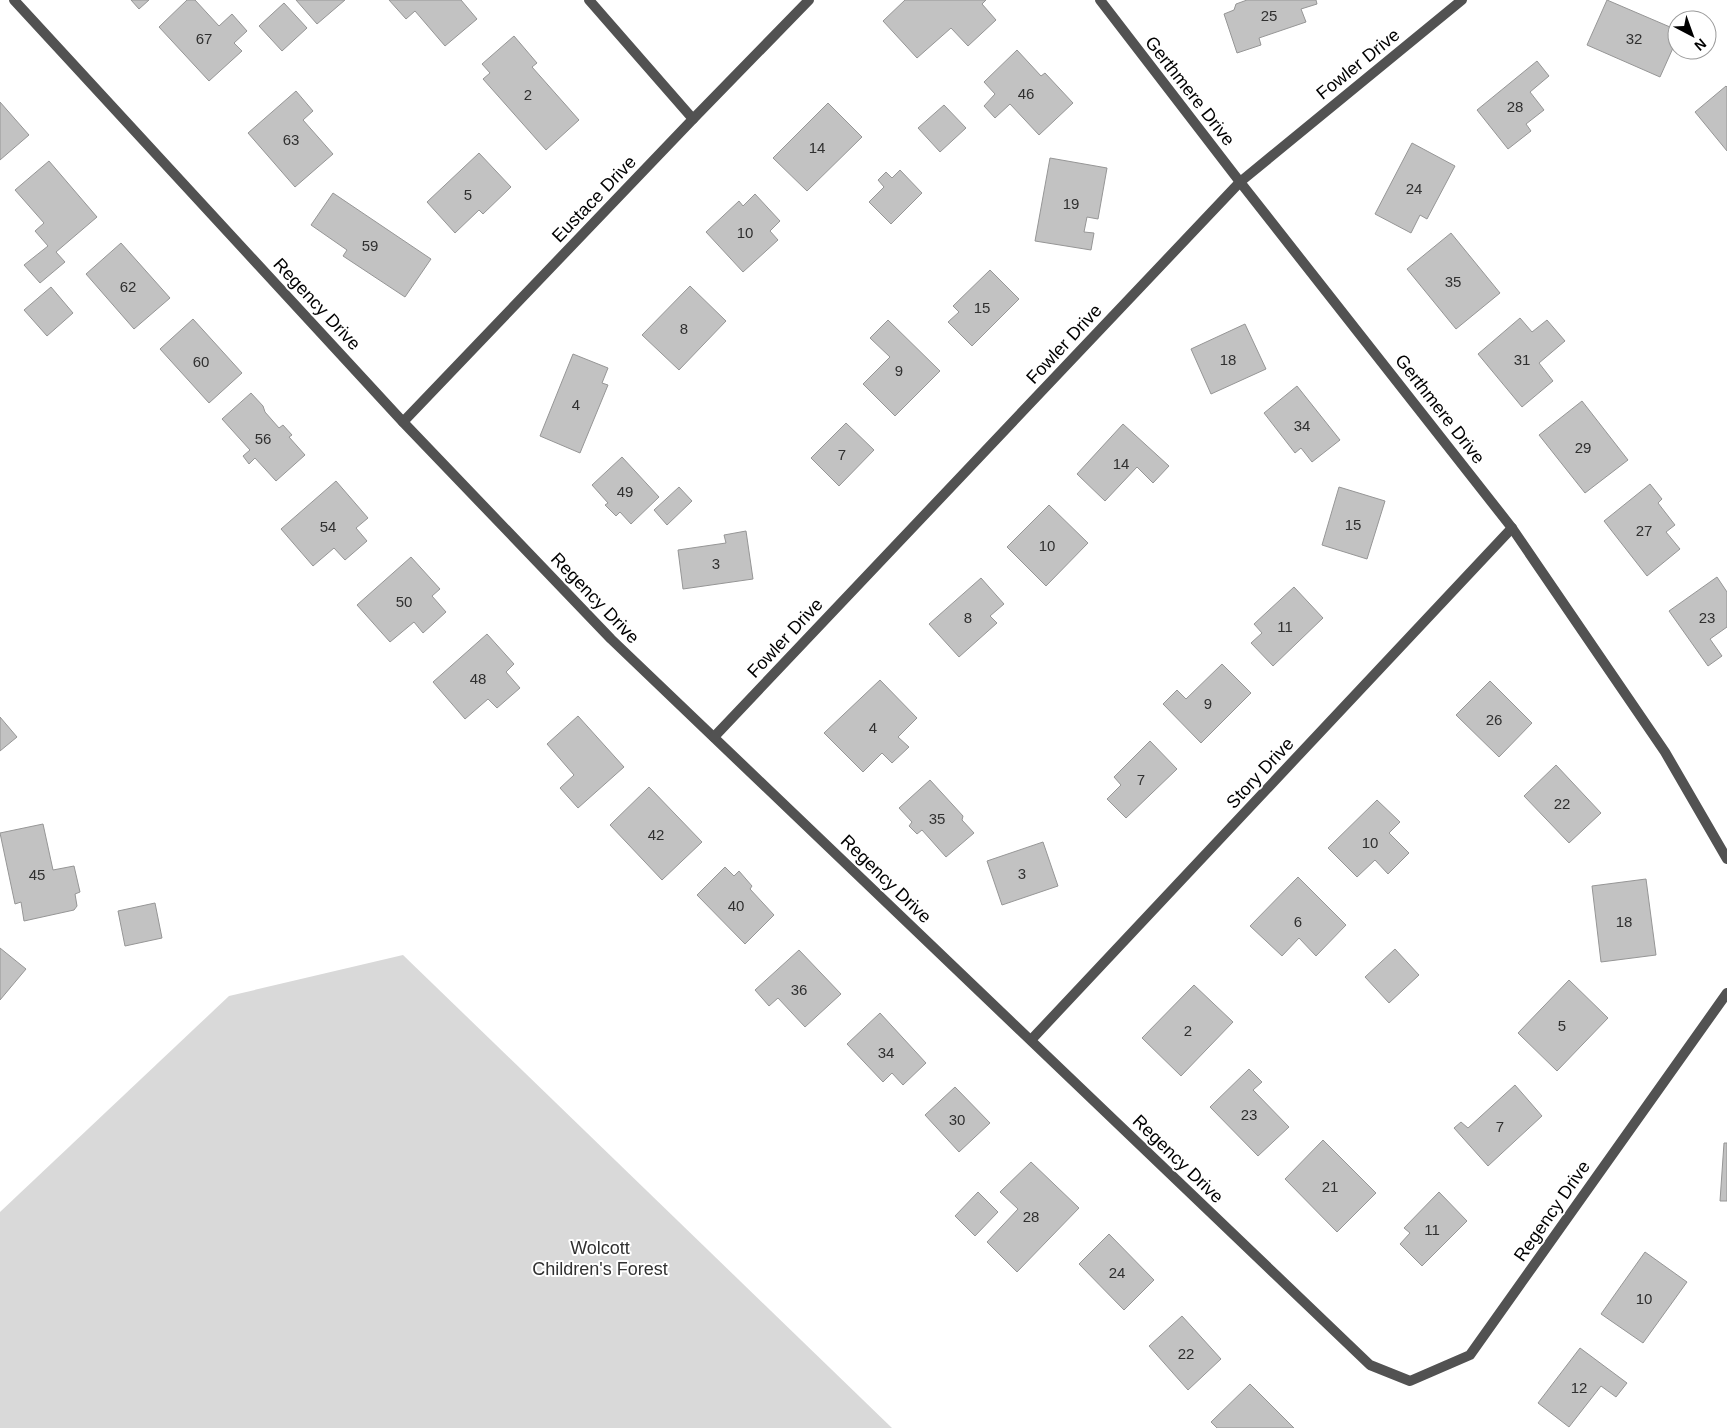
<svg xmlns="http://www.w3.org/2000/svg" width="1727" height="1428" font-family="Helvetica,sans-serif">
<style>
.green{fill:#d9d9d9}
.building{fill:#c2c2c2;stroke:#969696}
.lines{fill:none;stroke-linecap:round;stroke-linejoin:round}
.street{stroke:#525252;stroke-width:10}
.labels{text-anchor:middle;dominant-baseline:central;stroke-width:4;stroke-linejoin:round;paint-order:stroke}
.number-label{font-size:15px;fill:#303030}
.street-label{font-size:18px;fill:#000;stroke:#fff}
.park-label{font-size:18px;fill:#303030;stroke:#fff}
</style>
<rect width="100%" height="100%" fill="#fff"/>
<path class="green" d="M 403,955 L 892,1428 L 0,1428 L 0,1212 L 229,996 Z"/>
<g class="building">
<path d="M 131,0 L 149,0 L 139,9 Z"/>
<path d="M 187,0 L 195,0 L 219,26 L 232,14 L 247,31 L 234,43 L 242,51 L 209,81 L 159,27 Z"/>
<path d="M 296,0 L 345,0 L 317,24 Z"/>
<path d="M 389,0 L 461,0 L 477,19 L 445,46 L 415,11 L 406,19 Z"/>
<path d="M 905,0 L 986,0 L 982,4 L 996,20 L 968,46 L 951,28 L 917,58 L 883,21 Z"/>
<path d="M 1247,0 L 1316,0 L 1317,4 L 1301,9 L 1306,22 L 1259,38 L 1261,45 L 1237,53 L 1224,14 L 1234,10 L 1236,4 Z"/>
<path d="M 1607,0 L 1677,30 L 1677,39 L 1660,77 L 1587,45 Z"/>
<path d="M 284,3 L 307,28 L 282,51 L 259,26 Z"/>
<path d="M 514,36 L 537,63 L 532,67 L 579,120 L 546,150 L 483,79 L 490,73 L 482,64 Z"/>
<path d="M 1017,50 L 1041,76 L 1045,73 L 1073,103 L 1039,135 L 1010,104 L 995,118 L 984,106 L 995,94 L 984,82 Z"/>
<path d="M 1537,61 L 1549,76 L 1530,92 L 1544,110 L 1526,124 L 1531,131 L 1508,149 L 1477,110 Z"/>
<path d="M 1726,86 L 1727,87 L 1727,151 L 1695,112 Z"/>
<path d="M 296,91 L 313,111 L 303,120 L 333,154 L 295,187 L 248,133 Z"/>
<path d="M 0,102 L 29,135 L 0,160 Z"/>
<path d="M 828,103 L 862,137 L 807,191 L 773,158 Z"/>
<path d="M 944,105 L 966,128 L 940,152 L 918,128 Z"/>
<path d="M 1412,143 L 1455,166 L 1427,219 L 1420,215 L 1411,233 L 1375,214 Z"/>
<path d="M 479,153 L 511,187 L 483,214 L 479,210 L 455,233 L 427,202 Z"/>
<path d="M 1050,158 L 1107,168 L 1098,219 L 1087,217 L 1084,232 L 1094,233 L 1091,250 L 1035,241 Z"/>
<path d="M 49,161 L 97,217 L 56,252 L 65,262 L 40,283 L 24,265 L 48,246 L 35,231 L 44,223 L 15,190 Z"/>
<path d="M 900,170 L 922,193 L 891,224 L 869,202 L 884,187 L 878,180 L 886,172 L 892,178 Z"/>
<path d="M 333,193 L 431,259 L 405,297 L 343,256 L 347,250 L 311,225 Z"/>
<path d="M 755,194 L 780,221 L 770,231 L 778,240 L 743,272 L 706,232 L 739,201 L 743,206 Z"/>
<path d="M 1451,233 L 1500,293 L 1456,329 L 1407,269 Z"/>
<path d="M 121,243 L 170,298 L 134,329 L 86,274 Z"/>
<path d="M 990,270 L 1019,299 L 972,346 L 948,322 L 959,312 L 953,306 Z"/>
<path d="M 690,286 L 726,321 L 679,370 L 642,335 Z"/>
<path d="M 51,287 L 73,313 L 47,336 L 24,310 Z"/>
<path d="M 1520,318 L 1532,332 L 1547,320 L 1565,341 L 1539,363 L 1553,381 L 1522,407 L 1478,354 Z"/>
<path d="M 193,319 L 242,373 L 209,403 L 160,349 Z"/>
<path d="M 888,320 L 940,371 L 895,416 L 863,384 L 890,357 L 870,338 Z"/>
<path d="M 1245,324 L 1266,369 L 1211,394 L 1191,349 Z"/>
<path d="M 573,354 L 608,368 L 602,383 L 608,385 L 580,453 L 540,436 Z"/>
<path d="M 1297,386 L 1340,440 L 1312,462 L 1301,448 L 1295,453 L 1264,413 Z"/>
<path d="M 251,393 L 263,406 L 265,412 L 279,428 L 283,425 L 292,435 L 289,437 L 305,455 L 276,481 L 255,458 L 249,464 L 243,456 L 250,450 L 222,419 Z"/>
<path d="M 1582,401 L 1628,460 L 1585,493 L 1539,435 Z"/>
<path d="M 846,423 L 874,450 L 839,486 L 811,458 Z"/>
<path d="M 1123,424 L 1169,466 L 1153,483 L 1137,467 L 1105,501 L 1077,474 Z"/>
<path d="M 622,457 L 659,497 L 631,524 L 620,512 L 616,516 L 605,505 L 608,503 L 592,485 Z"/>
<path d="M 336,481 L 368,518 L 356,528 L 367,541 L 345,560 L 334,548 L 313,566 L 281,529 Z"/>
<path d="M 1650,484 L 1662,499 L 1658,503 L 1675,525 L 1666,532 L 1680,549 L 1647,576 L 1604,521 Z"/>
<path d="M 679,487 L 692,501 L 667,525 L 654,510 Z"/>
<path d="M 1339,487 L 1385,501 L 1367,559 L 1322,545 Z"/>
<path d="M 1049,505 L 1088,543 L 1046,586 L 1007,547 Z"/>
<path d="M 746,531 L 753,579 L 683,589 L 678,550 L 726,543 L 724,535 Z"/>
<path d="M 411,557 L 440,589 L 432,596 L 446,612 L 423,633 L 414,622 L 390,642 L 357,605 Z"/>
<path d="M 1717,577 L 1727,592 L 1727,627 L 1710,639 L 1722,656 L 1708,666 L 1669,611 Z"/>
<path d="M 981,578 L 1004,604 L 990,616 L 997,623 L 959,657 L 929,624 Z"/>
<path d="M 1294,587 L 1323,618 L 1273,666 L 1251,643 L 1262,633 L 1254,624 Z"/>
<path d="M 487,634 L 514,664 L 506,672 L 520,688 L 497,708 L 488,699 L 465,719 L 433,682 Z"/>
<path d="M 1222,664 L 1251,693 L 1201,743 L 1163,704 L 1177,690 L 1186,699 Z"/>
<path d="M 880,680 L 917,718 L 898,737 L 909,747 L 892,763 L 882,753 L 863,772 L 824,733 Z"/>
<path d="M 1490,681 L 1532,723 L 1499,757 L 1456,715 Z"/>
<path d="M 578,716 L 624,767 L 578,808 L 560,788 L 574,775 L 547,744 Z"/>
<path d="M 0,717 L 17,737 L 0,751 Z"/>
<path d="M 1150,741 L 1177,769 L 1126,818 L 1107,799 L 1121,785 L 1114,777 Z"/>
<path d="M 1556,765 L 1601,813 L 1569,843 L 1524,796 Z"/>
<path d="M 930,780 L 963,816 L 962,820 L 974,833 L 946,857 L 922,830 L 917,834 L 909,826 L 912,822 L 899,808 Z"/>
<path d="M 649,787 L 702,842 L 662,880 L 610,825 Z"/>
<path d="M 1377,800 L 1400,822 L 1389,833 L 1409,853 L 1388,874 L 1375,860 L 1357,877 L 1328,848 Z"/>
<path d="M 43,824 L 53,870 L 74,866 L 80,892 L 75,894 L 77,906 L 74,910 L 24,921 L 21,902 L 15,904 L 0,833 Z"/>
<path d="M 1043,842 L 1058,886 L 1002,905 L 987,861 Z"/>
<path d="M 725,867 L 734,876 L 739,871 L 752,886 L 750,889 L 774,915 L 745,944 L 697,895 Z"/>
<path d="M 1298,877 L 1346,925 L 1316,956 L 1299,938 L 1282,956 L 1250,926 Z"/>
<path d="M 1646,879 L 1656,955 L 1601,962 L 1592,886 Z"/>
<path d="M 155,903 L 162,938 L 125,946 L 118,911 Z"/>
<path d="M 0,948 L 26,969 L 0,1000 Z"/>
<path d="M 1395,949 L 1419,975 L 1389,1003 L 1365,977 Z"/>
<path d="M 799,950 L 841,994 L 805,1027 L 778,998 L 769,1006 L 755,990 Z"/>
<path d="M 1569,980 L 1608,1018 L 1557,1071 L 1518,1033 Z"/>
<path d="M 1194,985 L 1233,1022 L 1181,1076 L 1142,1038 Z"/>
<path d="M 880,1013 L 926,1063 L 903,1085 L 892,1073 L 883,1082 L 847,1044 Z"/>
<path d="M 1249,1069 L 1262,1082 L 1253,1090 L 1289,1127 L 1258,1156 L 1210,1107 Z"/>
<path d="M 1515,1085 L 1542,1116 L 1488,1166 L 1454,1128 L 1461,1122 L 1468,1128 Z"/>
<path d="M 955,1087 L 990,1123 L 959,1152 L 925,1115 Z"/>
<path d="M 1323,1140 L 1376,1193 L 1337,1232 L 1285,1179 Z"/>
<path d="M 1724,1143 L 1727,1143 L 1727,1201 L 1720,1201 Z"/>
<path d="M 1031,1162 L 1079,1208 L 1017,1272 L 987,1242 L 1018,1209 L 1000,1192 Z"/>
<path d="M 978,1192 L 998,1212 L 975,1236 L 955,1216 Z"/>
<path d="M 1439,1192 L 1467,1221 L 1422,1266 L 1400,1244 L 1410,1233 L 1404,1228 Z"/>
<path d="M 1109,1234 L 1154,1280 L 1124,1310 L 1079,1264 Z"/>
<path d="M 1645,1252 L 1687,1282 L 1643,1343 L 1601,1314 Z"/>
<path d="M 1182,1316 L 1221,1359 L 1188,1390 L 1149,1346 Z"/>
<path d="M 1580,1348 L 1627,1383 L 1616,1397 L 1601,1386 L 1569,1427 L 1538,1403 Z"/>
<path d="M 1250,1384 L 1294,1428 L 1217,1428 L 1211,1422 Z"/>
</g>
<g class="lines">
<g class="street">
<path d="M 14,0 L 403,422 L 611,639 L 1370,1365 L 1410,1381 L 1470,1355 L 1727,993"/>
<path d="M 589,0 L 693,119"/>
<path d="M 1100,0 L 1240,182 L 1512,528 L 1665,752 L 1727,859"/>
<path d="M 403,422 L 693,119 L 809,0"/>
<path d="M 714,737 L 1240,182 L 1462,0"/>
<path d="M 1031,1040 L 1512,528"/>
</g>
</g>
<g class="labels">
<g class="number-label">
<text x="1269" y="15">25</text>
<text x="204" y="38">67</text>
<text x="1634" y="38">32</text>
<text x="1026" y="93">46</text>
<text x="528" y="94">2</text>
<text x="1515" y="106">28</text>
<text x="291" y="139">63</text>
<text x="817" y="147">14</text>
<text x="1414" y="188">24</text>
<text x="468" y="194">5</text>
<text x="1071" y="203">19</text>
<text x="745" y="232">10</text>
<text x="370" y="245">59</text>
<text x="1453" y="281">35</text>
<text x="128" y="286">62</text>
<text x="982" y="307">15</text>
<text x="684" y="328">8</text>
<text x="1228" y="359">18</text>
<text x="1522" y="359">31</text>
<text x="201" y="361">60</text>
<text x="899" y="370">9</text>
<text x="576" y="404">4</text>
<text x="1302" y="425">34</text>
<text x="263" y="438">56</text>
<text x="1583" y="447">29</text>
<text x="842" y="454">7</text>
<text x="1121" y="463">14</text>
<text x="625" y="491">49</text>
<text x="1353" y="524">15</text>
<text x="328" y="526">54</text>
<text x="1644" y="530">27</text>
<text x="1047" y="545">10</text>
<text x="716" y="563">3</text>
<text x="404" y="601">50</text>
<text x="968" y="617">8</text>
<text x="1707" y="617">23</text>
<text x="1285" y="626">11</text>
<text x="478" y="678">48</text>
<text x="1208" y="703">9</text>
<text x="1494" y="719">26</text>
<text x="873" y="727">4</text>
<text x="1141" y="779">7</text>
<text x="1562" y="803">22</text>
<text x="937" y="818">35</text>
<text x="656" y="834">42</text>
<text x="1370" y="842">10</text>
<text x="1022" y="873">3</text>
<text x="37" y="874">45</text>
<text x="736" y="905">40</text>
<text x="1298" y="921">6</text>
<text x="1624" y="921">18</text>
<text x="799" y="989">36</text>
<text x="1562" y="1025">5</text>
<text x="1188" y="1030">2</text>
<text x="886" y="1052">34</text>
<text x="1249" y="1114">23</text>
<text x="957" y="1119">30</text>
<text x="1500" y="1126">7</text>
<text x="1330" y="1186">21</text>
<text x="1031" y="1216">28</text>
<text x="1432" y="1229">11</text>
<text x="1117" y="1272">24</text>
<text x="1644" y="1298">10</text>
<text x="1186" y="1353">22</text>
<text x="1579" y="1387">12</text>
</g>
<g class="street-label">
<text transform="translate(1358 64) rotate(-39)">Fowler Drive</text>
<text transform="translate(1190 91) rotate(52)">Gerthmere Drive</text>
<text transform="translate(594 199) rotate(-46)">Eustace Drive</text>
<text transform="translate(317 304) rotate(47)">Regency Drive</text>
<text transform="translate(1064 344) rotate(-47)">Fowler Drive</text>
<text transform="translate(1440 409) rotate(52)">Gerthmere Drive</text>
<text transform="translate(595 598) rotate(46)">Regency Drive</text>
<text transform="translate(785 638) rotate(-47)">Fowler Drive</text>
<text transform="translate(1260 773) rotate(-47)">Story Drive</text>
<text transform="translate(886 879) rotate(44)">Regency Drive</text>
<text transform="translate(1178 1159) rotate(44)">Regency Drive</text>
<text transform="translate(1552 1211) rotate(-55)">Regency Drive</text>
</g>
<g class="park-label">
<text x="600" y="1248">Wolcott<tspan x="600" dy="21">Children's Forest</tspan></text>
</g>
</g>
<g transform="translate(1692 35) rotate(139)"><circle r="24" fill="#ffffff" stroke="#999999"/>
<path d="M0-4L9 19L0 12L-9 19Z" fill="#000000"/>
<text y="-8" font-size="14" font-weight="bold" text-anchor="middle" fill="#000000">N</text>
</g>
</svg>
